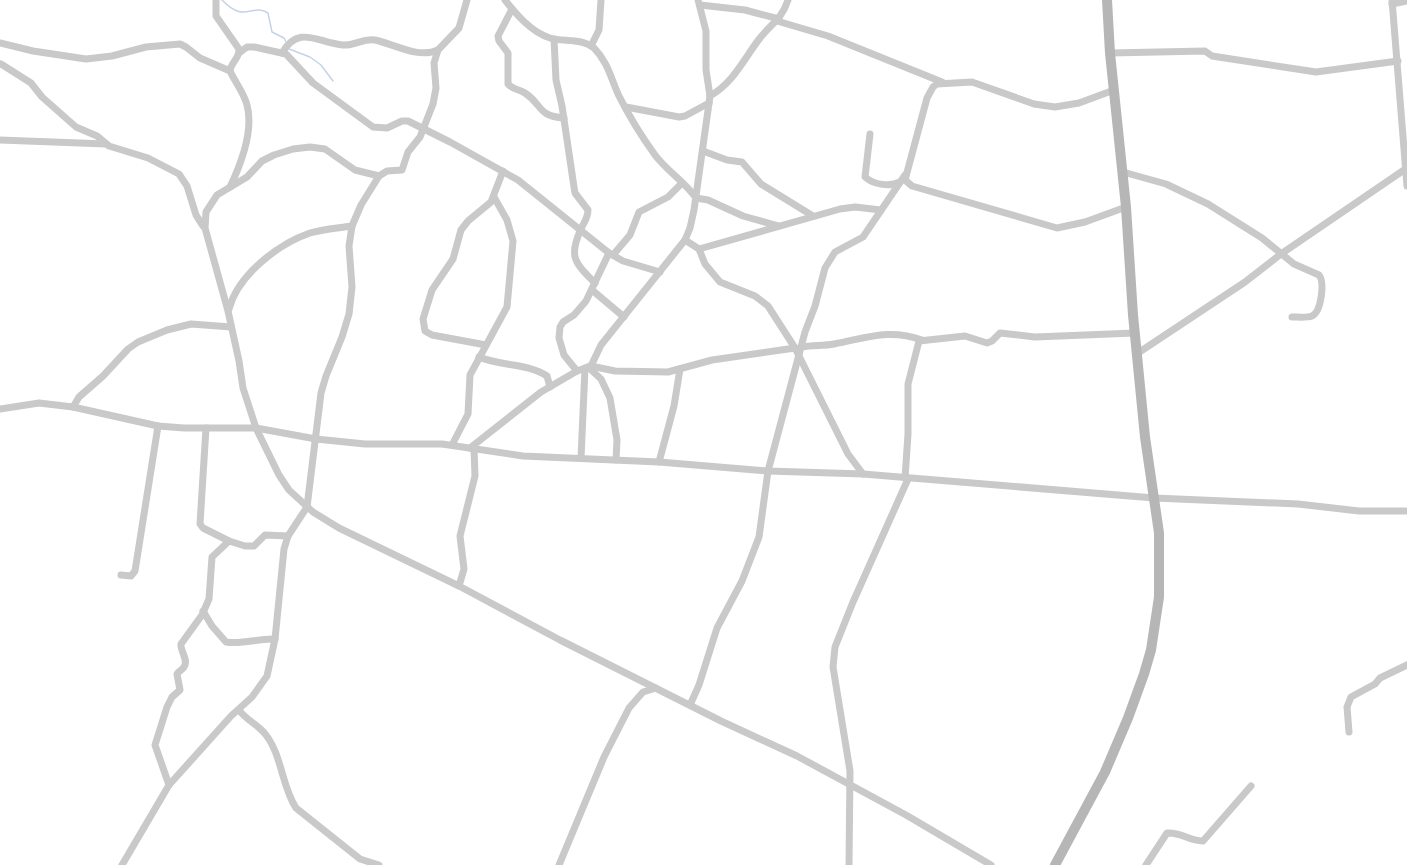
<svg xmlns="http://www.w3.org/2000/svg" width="1407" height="865" font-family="'PT Sans Narrow',sans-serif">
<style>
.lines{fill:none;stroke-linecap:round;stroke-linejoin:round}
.stream{stroke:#c5d3ea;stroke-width:1.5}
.street{stroke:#c9c9c9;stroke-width:7}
.secondary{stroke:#b6b6b6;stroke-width:10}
</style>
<rect width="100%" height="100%" fill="#fff"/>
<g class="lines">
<g class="stream">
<path d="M 222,0 C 245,24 251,3 268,13 L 272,32 L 284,38 L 286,42"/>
<path d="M 289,49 L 310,57 L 321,65 L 333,81"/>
</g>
<g class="street">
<path d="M 216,0 L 216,16 L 239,49 C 240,58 231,62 230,71 C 235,82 244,93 247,105 C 254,131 241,164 230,187"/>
<path d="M 505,0 C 516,14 531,32 550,38 C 563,42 582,38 594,48 C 608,62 611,79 619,96 C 629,116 642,137 655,155 C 667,171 685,182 696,198 L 708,200 L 743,216 L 779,226"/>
<path d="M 1392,0 L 1407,186"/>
<path d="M 1392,4 L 1407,1"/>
<path d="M 700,5 L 745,10 L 779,19"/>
<path d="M 512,9 L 498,36 L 499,41 L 508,53 L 508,84 C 513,90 519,89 525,93 C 543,105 537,116 564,118"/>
<path d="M 777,21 L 828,36 L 942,82"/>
<path d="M 554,39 L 556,80 L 562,106 L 574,187 L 575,193 L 588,210 C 588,218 584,222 581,229 C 568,257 575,263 595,283"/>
<path d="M 0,43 L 33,51 L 86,59 L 112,56 L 146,47 L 180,44 L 186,47 L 200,58 L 230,71"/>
<path d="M 591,46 L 599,30 L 601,0"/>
<path d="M 239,53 L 247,47 L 254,47 L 286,54 L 313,83 L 373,127 L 387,128 L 402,121 L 408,121 L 450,142 L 518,180 L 609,253 L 623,261 L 660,272"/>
<path d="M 282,53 C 299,24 318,43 343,45 C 354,46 364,38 375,40 C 394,44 418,59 438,50"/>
<path d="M 1110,53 L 1205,51 L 1212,56 L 1316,72 L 1398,61"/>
<path d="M 1,64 L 31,83 L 42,97 L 76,127 L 97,136 L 109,146 L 148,158 L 179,174 L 187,186 L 196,215 L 203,226"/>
<path d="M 1114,90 L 1079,103 L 1055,107 L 1034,104 L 972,82 L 937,84 L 933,87 L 927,98 L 905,180 L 912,186 L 1057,228 L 1085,222 L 1126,207"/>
<path d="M 710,96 C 734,82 743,60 760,38 C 771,24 782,19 788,0"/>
<path d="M 626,107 L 679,117 L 685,116 L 709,103"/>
<path d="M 870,134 L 865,177 C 874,185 890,187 900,182"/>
<path d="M 0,140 L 106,144"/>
<path d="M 703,151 L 727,160 L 742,162 L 761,184 L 813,216"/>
<path d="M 1123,172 L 1166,184 L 1208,204 L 1262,238 L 1294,264 L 1319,275 C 1325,283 1321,312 1312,316 C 1307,318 1298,317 1292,317"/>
<path d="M 379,176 L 355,170 L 325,149 L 310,147 L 293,149 L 274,155 L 262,161 L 247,177 L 217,195 L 206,212 L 205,228 L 228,311 L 239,361 L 243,388 L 256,428 L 279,475 L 289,490 L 313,512 L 339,528 L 459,586 L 560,640 L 721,721 L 797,756 L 906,815 L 991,865"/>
<path d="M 685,240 L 699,249 L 705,264 L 720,282 L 755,296 L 768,306 L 795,348 L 848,454 L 863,474"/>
<path d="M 699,249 L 840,209 L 855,207 L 881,210"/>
<path d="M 613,255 L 630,235 L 639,212 L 668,197 L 682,183"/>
<path d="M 592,290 L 624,317"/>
<path d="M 229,309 C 238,275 278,244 310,233 C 323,229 338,228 352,226"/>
<path d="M 486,345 L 432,335 L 425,331 L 423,319 L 432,290 L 453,259 L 461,230 L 468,221 L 491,202 L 503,171"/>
<path d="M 802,347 C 813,345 823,346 834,344 C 867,338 889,328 922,340"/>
<path d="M 1138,353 L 1245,282 L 1281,254 L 1407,168"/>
<path d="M 479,357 C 500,366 527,363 547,376 L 550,387"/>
<path d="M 591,366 L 615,371 L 668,372 L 712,360 L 795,348"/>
<path d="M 588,367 L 601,379 L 610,398 L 617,440 L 616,460"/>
<path d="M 577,371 L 564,355 L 559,338 L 560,327 L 563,322 L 574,315 L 586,301 L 609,253"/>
<path d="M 73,407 L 79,397 L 103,376 L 128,349 L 138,342 L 167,330 L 191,324 L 231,327"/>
<path d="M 0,409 L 39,403 L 73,407 L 158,426 L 184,428 L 256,428 L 316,439 L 365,444 L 442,444 L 523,456 L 659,462 L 768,471 L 863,474 L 1154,498 L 1298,504 L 1359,511 L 1407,511"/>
<path d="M 452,445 L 468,414 L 470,375 L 507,307 L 513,241 L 507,220 L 494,197"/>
<path d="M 470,448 L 541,392 L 577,371 L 591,366 L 601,345 L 685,240 L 690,228 L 694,210 L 710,96 L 706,70 L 706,31 L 698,0"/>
<path d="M 581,458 L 585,368"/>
<path d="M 659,462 L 674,406 L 680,369"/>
<path d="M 905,478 L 908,434 L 908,384 L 919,341 L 965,336 L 987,343 L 992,341 L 1000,333 L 1035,337 L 1135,333"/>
<path d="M 229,541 L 245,546 L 254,546 L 265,535 L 288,536"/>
<path d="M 121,575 L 131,576 L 135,571 L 158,426"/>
<path d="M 459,586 L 464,569 L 460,536 L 475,476 L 474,449"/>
<path d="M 203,611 L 212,626 L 226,642 C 242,645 259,638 275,639"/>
<path d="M 690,705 L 699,685 L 717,628 L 742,581 L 759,537 L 768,471 L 805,332 L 815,306 L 825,268 L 835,252 L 863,237 L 905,175"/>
<path d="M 239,710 C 247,721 259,725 266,735 C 282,756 282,787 296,808 L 360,859 L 379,865"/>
<path d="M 1349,732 L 1347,707 L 1351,697 L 1375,684 L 1380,678 L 1407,665"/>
<path d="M 169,785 L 155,745 L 167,707 L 172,697 L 180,690 L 177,674 C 179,671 182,670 184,667 C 189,660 180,651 181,644 L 202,615 L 209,599 L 212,557 L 229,541 L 203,528 L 200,524 L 206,428"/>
<path d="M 122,865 L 169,785 L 231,716 L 252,697 L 267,676 L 275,639 L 284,549 L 288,536 L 307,507 L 321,393 L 326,376 L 342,337 L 349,314 L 352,287 L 349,246 L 352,226 L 361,205 L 379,176 L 387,171 L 402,170 L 408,152 L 420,137 L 433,104 L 436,88 L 434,63 L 438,50 L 459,28 L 467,0"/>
<path d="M 559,865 L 604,757 L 629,708 L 643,692 L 656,688"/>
<path d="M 849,865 L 850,771 L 833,667 L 835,647 L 853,602 L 908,479"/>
<path d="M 1146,865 L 1167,833 C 1182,832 1188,841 1203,841 L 1251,786"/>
</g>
<path class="secondary" d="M 1055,865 L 1105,772 L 1128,718 L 1144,674 L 1151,650 L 1159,597 L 1159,533 L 1145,437 L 1133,315 L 1126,207 L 1110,53 L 1107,0"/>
</g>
</svg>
